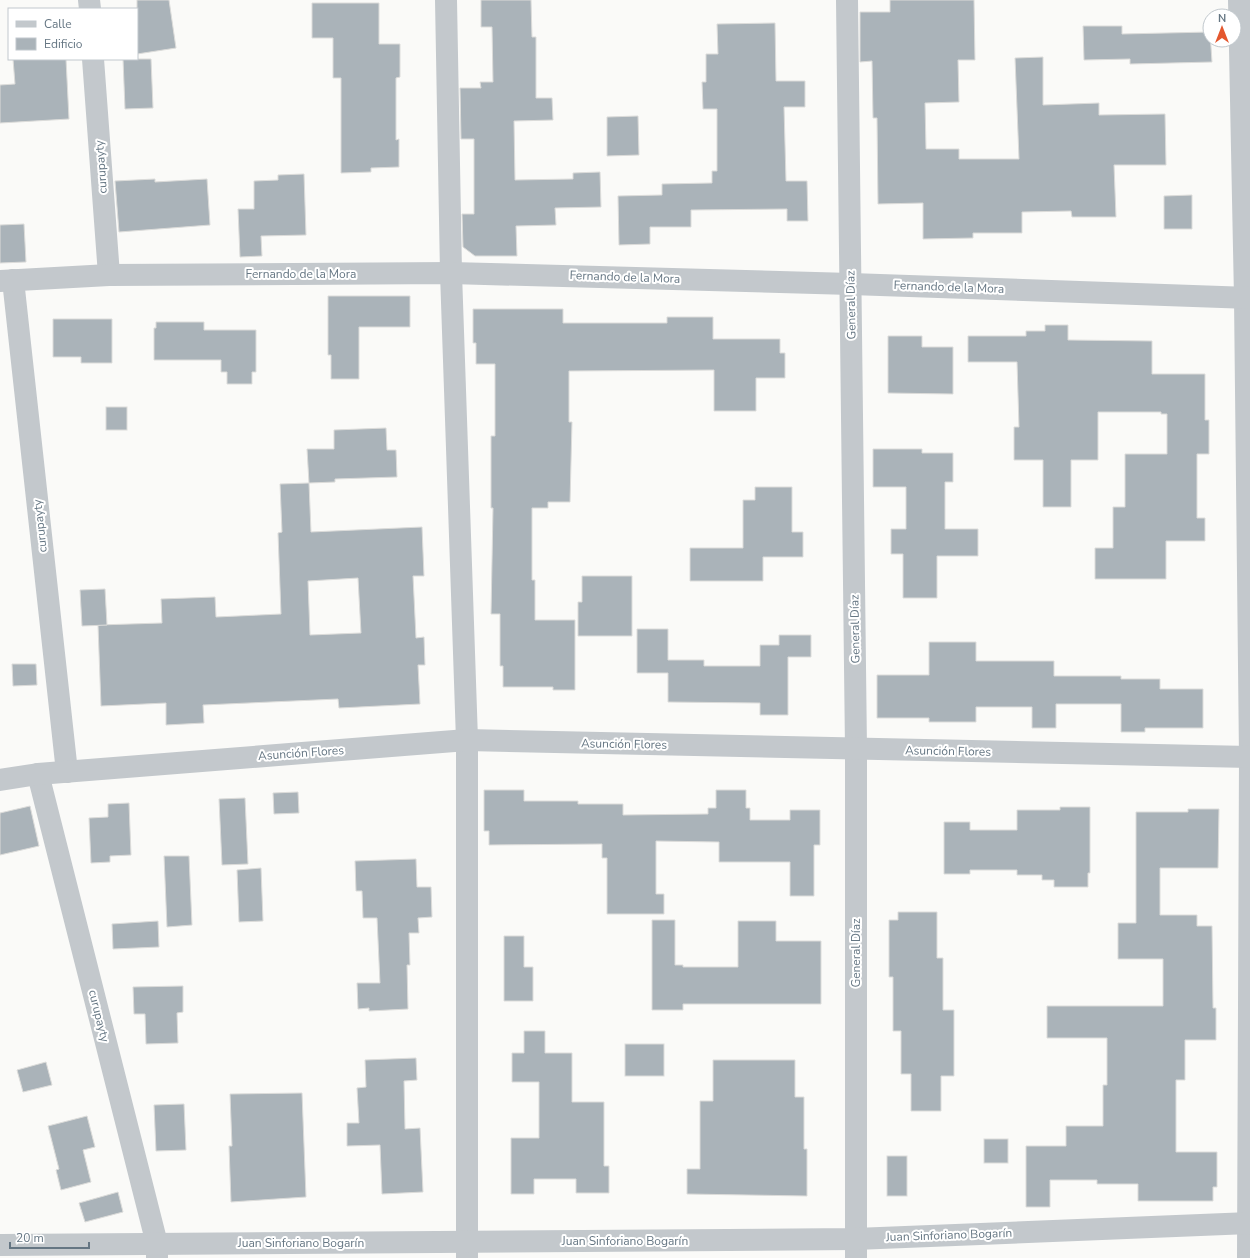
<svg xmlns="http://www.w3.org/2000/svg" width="1250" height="1258" font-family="'Nunito Sans',sans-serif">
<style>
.building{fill:#aab3b9;stroke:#dcdcda;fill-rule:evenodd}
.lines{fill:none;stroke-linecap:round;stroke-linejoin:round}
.minor{stroke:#c3c8cc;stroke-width:22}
.labels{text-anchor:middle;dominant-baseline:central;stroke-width:4;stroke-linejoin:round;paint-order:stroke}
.street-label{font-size:12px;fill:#657683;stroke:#fff}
</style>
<rect width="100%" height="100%" fill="#fafaf8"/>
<g class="building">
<path d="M 137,0 L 169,0 L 176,48 L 137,54 Z"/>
<path d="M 481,0 L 531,0 L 532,37 L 536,37 L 536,98 L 552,98 L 553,120 L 514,121 L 515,180 L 573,179 L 573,173 L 600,172 L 601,207 L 555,208 L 556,225 L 516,226 L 517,256 L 475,256 L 463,247 L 462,214 L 474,214 L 474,139 L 461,139 L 460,88 L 481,88 L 480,82 L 493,82 L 492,27 L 481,27 Z"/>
<path d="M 890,0 L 974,0 L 975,60 L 958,60 L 959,102 L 925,103 L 926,149 L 959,149 L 959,159 L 1019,159 L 1015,58 L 1043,57 L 1043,105 L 1099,103 L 1099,115 L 1165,114 L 1166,165 L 1114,165 L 1116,217 L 1072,217 L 1071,211 L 1022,212 L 1022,233 L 973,233 L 973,238 L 923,239 L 923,203 L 878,204 L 877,118 L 873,118 L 872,61 L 860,62 L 860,12 L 890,12 Z"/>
<path d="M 312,3 L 379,3 L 379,44 L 400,44 L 400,77 L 396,78 L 396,140 L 399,139 L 399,167 L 371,168 L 371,172 L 341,173 L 341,78 L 333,78 L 333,38 L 312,38 Z"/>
<path d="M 775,23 L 776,81 L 805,81 L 805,107 L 784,107 L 786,181 L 807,181 L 808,221 L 787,221 L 787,209 L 691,210 L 691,227 L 650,227 L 650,244 L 619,245 L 618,196 L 662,195 L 662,184 L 712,183 L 712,171 L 717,171 L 717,109 L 703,109 L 702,82 L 706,82 L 706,54 L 718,54 L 717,24 Z"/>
<path d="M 1083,26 L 1122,26 L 1122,34 L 1210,32 L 1212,62 L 1130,64 L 1130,59 L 1084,60 Z"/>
<path d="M 13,59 L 66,59 L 69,119 L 0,123 L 0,85 L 15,84 Z"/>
<path d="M 123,59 L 151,59 L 153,108 L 125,109 Z"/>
<path d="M 638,116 L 639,155 L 607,156 L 607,117 Z"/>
<path d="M 304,174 L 306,235 L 261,236 L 262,256 L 240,257 L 238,209 L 254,209 L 254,181 L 278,180 L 278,175 Z"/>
<path d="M 155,179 L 155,182 L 207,179 L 210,225 L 119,232 L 115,181 Z"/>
<path d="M 1192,195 L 1192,229 L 1164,229 L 1164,196 Z"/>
<path d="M 24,224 L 26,262 L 0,263 L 0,225 Z"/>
<path d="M 328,296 L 410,296 L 410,327 L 359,327 L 359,379 L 331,379 L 331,355 L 328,355 Z"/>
<path d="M 473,309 L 563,309 L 563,323 L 667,323 L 667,317 L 713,317 L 713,339 L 780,339 L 780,353 L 785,353 L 785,378 L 756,378 L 756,411 L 714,411 L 714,370 L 569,371 L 569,422 L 572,422 L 570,502 L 548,502 L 548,508 L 532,508 L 532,580 L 535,580 L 535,620 L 575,620 L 575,690 L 553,690 L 553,687 L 503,687 L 503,666 L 500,666 L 500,614 L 491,614 L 493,508 L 491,508 L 491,436 L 495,436 L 495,364 L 476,364 L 476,343 L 473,343 Z"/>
<path d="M 53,319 L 112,319 L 112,363 L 81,363 L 81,357 L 53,357 Z"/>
<path d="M 156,322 L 204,322 L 204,330 L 256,330 L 256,372 L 252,372 L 252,384 L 227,384 L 227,372 L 221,372 L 221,360 L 154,360 L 154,328 L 156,328 Z"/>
<path d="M 1045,325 L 1068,325 L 1068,340 L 1152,341 L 1152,374 L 1205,374 L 1205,420 L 1209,420 L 1209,454 L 1197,454 L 1197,518 L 1205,518 L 1205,541 L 1166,541 L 1166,579 L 1095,579 L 1095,548 L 1113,548 L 1113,507 L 1125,507 L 1125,454 L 1167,454 L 1167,414 L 1161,414 L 1161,412 L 1098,412 L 1098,460 L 1071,460 L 1071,507 L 1043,507 L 1043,460 L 1014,460 L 1014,427 L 1019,427 L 1017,362 L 968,362 L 968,336 L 1026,336 L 1026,331 L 1045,331 Z"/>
<path d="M 888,336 L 922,336 L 922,347 L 953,347 L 953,394 L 888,393 Z"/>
<rect x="106" y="407" width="21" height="23"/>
<path d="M 386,428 L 387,450 L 396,450 L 397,477 L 335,479 L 335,482 L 309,483 L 307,449 L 334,449 L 334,430 Z"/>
<path d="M 873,449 L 922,449 L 922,453 L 953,453 L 953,482 L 945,482 L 945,529 L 978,529 L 978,556 L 937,556 L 937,598 L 903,598 L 903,554 L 891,554 L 891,529 L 906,529 L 906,487 L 873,487 Z"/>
<path d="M 309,483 L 311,532 L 422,527 L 424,576 L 413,576 L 416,638 L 424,637 L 425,665 L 418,665 L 420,704 L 339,708 L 338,699 L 203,705 L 204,723 L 166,725 L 166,703 L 101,706 L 98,625 L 162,623 L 161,599 L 215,597 L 216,617 L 281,614 L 278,533 L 282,532 L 280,484 ZM 358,578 L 361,633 L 310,635 L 308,581 Z"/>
<path d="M 755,487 L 792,487 L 792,532 L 803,532 L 803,557 L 763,557 L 763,581 L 690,581 L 690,548 L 743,548 L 743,500 L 755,500 Z"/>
<path d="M 582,576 L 632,576 L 632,636 L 578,636 L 578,602 L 582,602 Z"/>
<path d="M 105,589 L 107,625 L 82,626 L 80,590 Z"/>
<path d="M 637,629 L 668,629 L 668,660 L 704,660 L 704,666 L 760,666 L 760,645 L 779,645 L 779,635 L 811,635 L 811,657 L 788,657 L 788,715 L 760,715 L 760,703 L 668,702 L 668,673 L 637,673 Z"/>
<path d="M 929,642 L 976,642 L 976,661 L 1054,661 L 1054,676 L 1121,676 L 1121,679 L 1160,679 L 1160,689 L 1203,689 L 1203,728 L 1145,728 L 1145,732 L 1121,732 L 1121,704 L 1056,704 L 1056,728 L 1032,728 L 1032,707 L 976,707 L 976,722 L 929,722 L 929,718 L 877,718 L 877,675 L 929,675 Z"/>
<path d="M 12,664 L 36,664 L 37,685 L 13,686 Z"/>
<path d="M 484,790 L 524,790 L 524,801 L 578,801 L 578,804 L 623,804 L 623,815 L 708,814 L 708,808 L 716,808 L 716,790 L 746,790 L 746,808 L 750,808 L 750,820 L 790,820 L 790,810 L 820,810 L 820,845 L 814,845 L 814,896 L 790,896 L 790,862 L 719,862 L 719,842 L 656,841 L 656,894 L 664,894 L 664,914 L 607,914 L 607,858 L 602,858 L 602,844 L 489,845 L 489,831 L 484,831 Z"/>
<path d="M 298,792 L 299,813 L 274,814 L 273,793 Z"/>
<path d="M 245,798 L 248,864 L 222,865 L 219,799 Z"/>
<path d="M 129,803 L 131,855 L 110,856 L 110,862 L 91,863 L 89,818 L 108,817 L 108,804 Z"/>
<path d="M 30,806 L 39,846 L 0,855 L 0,813 Z"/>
<path d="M 1060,807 L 1090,807 L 1090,873 L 1088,873 L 1088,887 L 1054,887 L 1054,880 L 1042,880 L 1042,875 L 1017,875 L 1017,870 L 970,870 L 970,874 L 944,874 L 944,822 L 970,822 L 970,830 L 1017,830 L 1017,810 L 1060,810 Z"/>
<path d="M 1188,809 L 1219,809 L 1218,868 L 1160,868 L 1160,915 L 1197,915 L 1197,926 L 1212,926 L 1213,1008 L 1216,1008 L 1216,1040 L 1185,1040 L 1185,1080 L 1176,1080 L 1176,1152 L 1217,1152 L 1217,1187 L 1213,1187 L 1213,1201 L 1138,1201 L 1138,1184 L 1097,1184 L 1097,1180 L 1050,1180 L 1050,1207 L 1026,1207 L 1026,1146 L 1066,1146 L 1066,1126 L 1103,1126 L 1103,1085 L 1107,1085 L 1107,1038 L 1047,1038 L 1047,1006 L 1163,1006 L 1163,959 L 1118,959 L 1118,923 L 1136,923 L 1136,812 L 1188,812 Z"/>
<path d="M 164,856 L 189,856 L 192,925 L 167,927 Z"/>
<path d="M 416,859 L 417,887 L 431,887 L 432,917 L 418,918 L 419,933 L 409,933 L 410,965 L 407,965 L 408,1009 L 369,1011 L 369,1008 L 358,1009 L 357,983 L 380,983 L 377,918 L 363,918 L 362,891 L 356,891 L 355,861 Z"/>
<path d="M 261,868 L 263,921 L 239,922 L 237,870 Z"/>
<path d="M 898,912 L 937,912 L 937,958 L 943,958 L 943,1010 L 954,1010 L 954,1076 L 941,1076 L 941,1111 L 911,1111 L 911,1074 L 901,1074 L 901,1031 L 893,1031 L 893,977 L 889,977 L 889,920 L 898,920 Z"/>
<path d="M 652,920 L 675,920 L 675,965 L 683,965 L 683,967 L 738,967 L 738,921 L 776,921 L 776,941 L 821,941 L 821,1004 L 683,1004 L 683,1010 L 652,1010 Z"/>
<path d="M 158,921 L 159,947 L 113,949 L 112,924 Z"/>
<path d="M 504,936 L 524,936 L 524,967 L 533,967 L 533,1001 L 504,1001 Z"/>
<path d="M 183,986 L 183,1012 L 177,1013 L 178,1043 L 146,1044 L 145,1014 L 134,1014 L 133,987 Z"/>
<path d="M 524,1031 L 545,1031 L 545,1053 L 572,1053 L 572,1102 L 604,1102 L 604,1166 L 609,1166 L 609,1193 L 576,1193 L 576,1179 L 534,1179 L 534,1194 L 511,1194 L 511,1138 L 539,1138 L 539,1082 L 512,1082 L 512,1053 L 524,1053 Z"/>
<rect x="625" y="1044" width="39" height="32"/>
<path d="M 416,1058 L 417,1080 L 404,1081 L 405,1129 L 420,1128 L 423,1192 L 382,1194 L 380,1145 L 347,1146 L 347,1123 L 359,1123 L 357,1088 L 366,1087 L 365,1060 Z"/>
<path d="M 713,1060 L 795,1060 L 795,1097 L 804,1097 L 804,1149 L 807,1149 L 807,1196 L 687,1194 L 687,1169 L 700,1169 L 700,1101 L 713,1101 Z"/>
<path d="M 46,1062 L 52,1085 L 23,1092 L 17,1070 Z"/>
<path d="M 302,1093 L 306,1197 L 231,1202 L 229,1146 L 232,1146 L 230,1094 Z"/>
<path d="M 184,1104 L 186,1150 L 156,1151 L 154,1105 Z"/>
<path d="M 87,1116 L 95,1147 L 83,1150 L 91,1182 L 61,1190 L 56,1170 L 59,1169 L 48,1126 Z"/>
<rect x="984" y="1139" width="24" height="24"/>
<rect x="887" y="1156" width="20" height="40"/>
<path d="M 118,1192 L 123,1212 L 85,1222 L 79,1203 Z"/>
</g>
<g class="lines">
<g class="minor">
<path d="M 89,0 L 90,9"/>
<path d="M 446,0 L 451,273 L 467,740 L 467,1258"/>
<path d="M 847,0 L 856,749 L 856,1258"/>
<path d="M 1239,0 L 1245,298 L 1250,757 L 1248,1258"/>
<path d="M 93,59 L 109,275"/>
<path d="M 13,280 L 67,772"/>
<path d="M 0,281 L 109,275 L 451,273 L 851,284 L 1250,298"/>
<path d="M 38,774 L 157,1244 L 157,1258"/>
<path d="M 0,780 L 38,774 L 467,740 L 1250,757"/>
<path d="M 0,1245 L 855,1239 L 1250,1223"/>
</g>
</g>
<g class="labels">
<g class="street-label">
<text transform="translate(101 167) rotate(-94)">curupayty</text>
<text x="301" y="274">Fernando de la Mora</text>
<text transform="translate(625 277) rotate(2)">Fernando de la Mora</text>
<text transform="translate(949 287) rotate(2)">Fernando de la Mora</text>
<text transform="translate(851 305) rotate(-91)">General Díaz</text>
<text transform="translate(40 526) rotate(-96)">curupayty</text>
<text transform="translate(855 629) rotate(-91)">General Díaz</text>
<text transform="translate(624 744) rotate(1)">Asunción Flores</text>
<text transform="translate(948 751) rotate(1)">Asunción Flores</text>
<text transform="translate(301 753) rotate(-4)">Asunción Flores</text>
<text transform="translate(856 953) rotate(-90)">General Díaz</text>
<text transform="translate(99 1016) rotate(76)">curupayty</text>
<text transform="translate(949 1235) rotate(-2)">Juan Sinforiano Bogarín</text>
<text x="625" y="1241">Juan Sinforiano Bogarín</text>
<text x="301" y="1243">Juan Sinforiano Bogarín</text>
</g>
</g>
<rect x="8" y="8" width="130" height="52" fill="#ffffff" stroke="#c1c8cd"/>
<rect x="16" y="21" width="20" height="6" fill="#c3c8cc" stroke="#c1c8cd"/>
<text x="44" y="28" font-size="12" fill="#657683">Calle</text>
<rect x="16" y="38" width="20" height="12" fill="#aab3b9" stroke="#c1c8cd"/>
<text x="44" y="48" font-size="12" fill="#657683">Edificio</text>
<g transform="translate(1222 28)"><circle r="19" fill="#ffffff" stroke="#c1c8cd"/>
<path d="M0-3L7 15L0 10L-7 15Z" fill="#e4572e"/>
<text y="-6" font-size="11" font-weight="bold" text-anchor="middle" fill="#657683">N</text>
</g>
<path d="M10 1242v6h79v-6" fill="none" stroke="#657683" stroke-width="2"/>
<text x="16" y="1242" font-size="12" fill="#657683" stroke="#ffffff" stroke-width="3" paint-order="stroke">20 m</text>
</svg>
